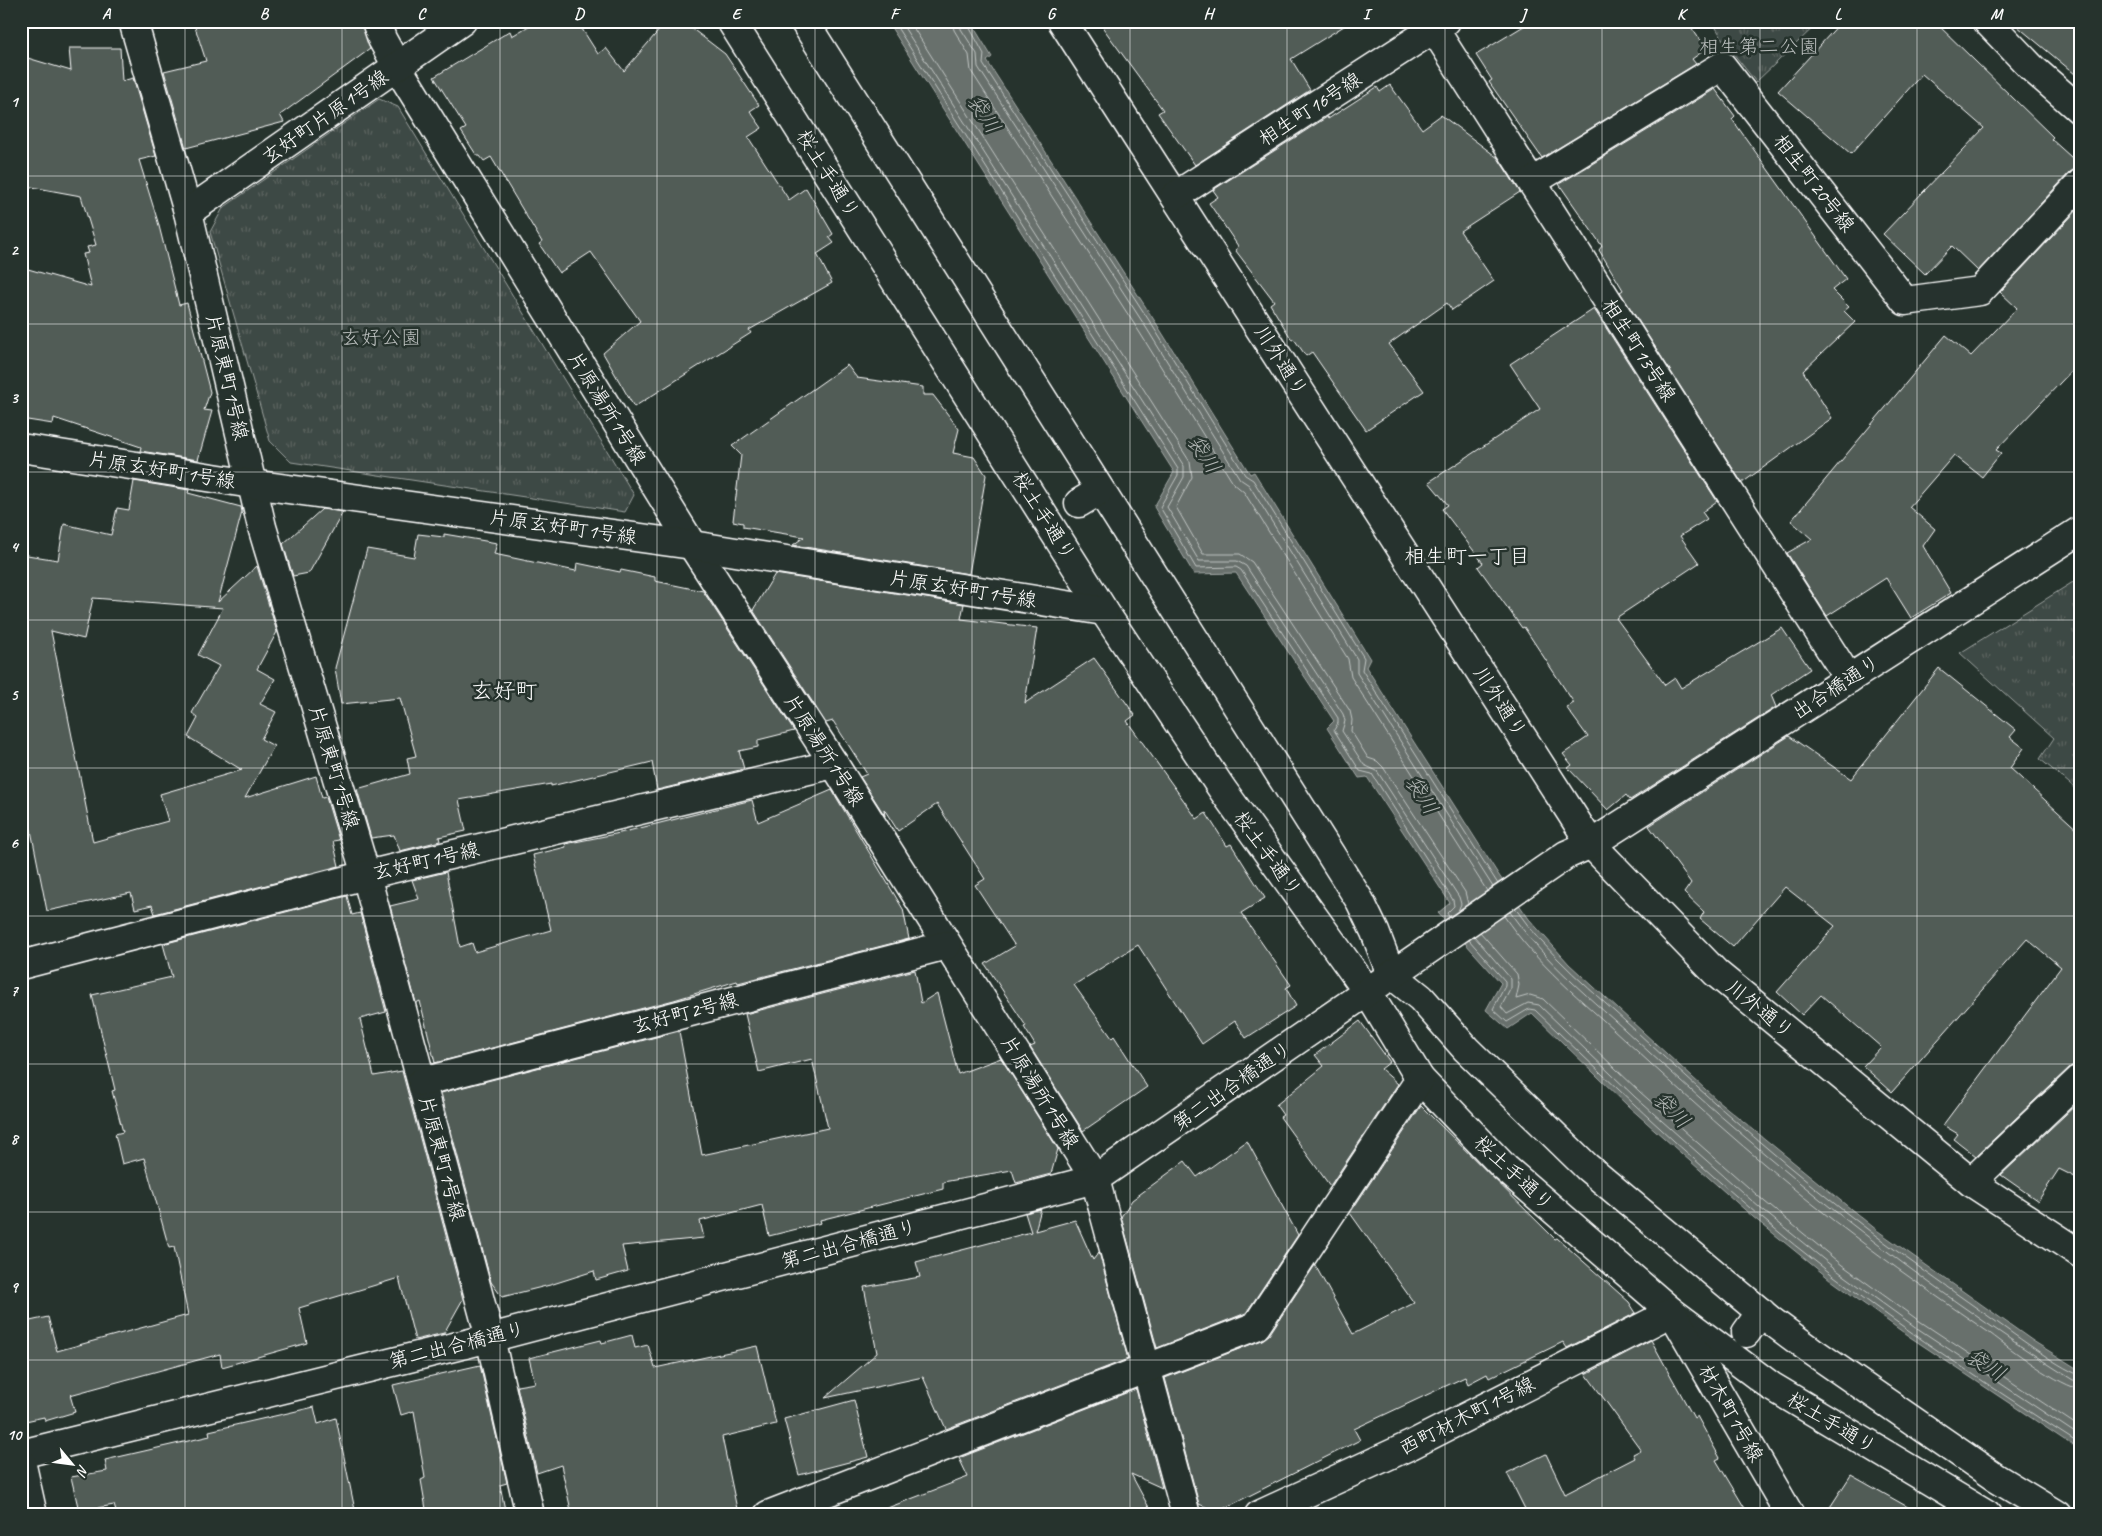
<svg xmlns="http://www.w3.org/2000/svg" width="2102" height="1536" font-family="Caveat,'Klee One',sans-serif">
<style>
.grass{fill:url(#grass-tufts);stroke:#9ea4a2}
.water{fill:#67706c;stroke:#a4a9a7}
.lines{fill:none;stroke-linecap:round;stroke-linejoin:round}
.shore{stroke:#c2c6c4;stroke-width:1}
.building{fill:#515c57;stroke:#fff;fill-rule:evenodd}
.pedestrian-casing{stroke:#fff;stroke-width:31}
.minor-casing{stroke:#fff;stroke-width:31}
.pedestrian{stroke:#26332d;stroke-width:28}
.minor{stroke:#26332d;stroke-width:28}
.grid{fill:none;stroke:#fff;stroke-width:1;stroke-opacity:0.55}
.labels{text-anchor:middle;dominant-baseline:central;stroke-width:5;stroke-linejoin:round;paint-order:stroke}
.park-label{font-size:20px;fill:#bbbfbe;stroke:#26332d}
.street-label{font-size:20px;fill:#fff;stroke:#26332d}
.water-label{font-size:21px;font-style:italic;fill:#b3b8b6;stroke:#26332d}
.neighbourhood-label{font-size:21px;fill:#fff;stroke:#26332d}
.quarter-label{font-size:22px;fill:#fff;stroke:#26332d}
.neatline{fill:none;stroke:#fff;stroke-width:2}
.grid-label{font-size:16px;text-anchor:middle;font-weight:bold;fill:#fff}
</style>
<defs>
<pattern id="grass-tufts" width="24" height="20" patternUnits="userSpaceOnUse" patternTransform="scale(1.25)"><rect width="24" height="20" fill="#3e4944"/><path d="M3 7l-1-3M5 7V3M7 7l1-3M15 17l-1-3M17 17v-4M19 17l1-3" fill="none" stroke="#5b6460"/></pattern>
</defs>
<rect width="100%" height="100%" fill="#26332d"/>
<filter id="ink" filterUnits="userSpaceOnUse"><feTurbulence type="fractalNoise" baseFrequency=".02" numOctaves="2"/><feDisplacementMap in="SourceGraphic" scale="10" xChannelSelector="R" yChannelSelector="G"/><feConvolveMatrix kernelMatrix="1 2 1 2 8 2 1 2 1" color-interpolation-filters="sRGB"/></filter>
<g filter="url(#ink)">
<g class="grass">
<path d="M 1712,21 L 1820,21 L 1756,82 L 1725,43 Z"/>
<path d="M 379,99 L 398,107 L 634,495 L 625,512 L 291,462 L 270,441 L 210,232 L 223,208 Z"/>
<path d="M 2081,577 L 2081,793 L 2040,759 L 2054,738 L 1960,653 Z"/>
</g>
<path class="water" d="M 887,21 L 970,21 L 992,57 L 987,61 L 1156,323 L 1250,474 L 1254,472 L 1370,659 L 1366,667 L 1498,874 L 1529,919 L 1569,964 L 1717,1100 L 1878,1231 L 2033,1341 L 2081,1371 L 2081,1451 L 1907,1335 L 1831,1280 L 1753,1217 L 1628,1106 L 1532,1013 L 1508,1029 L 1486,1010 L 1501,983 L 1438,913 L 1450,903 L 1367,777 L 1359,778 L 1327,728 L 1334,721 L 1236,573 L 1194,574 L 1154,507 L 1174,472 Z"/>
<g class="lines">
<g class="shore">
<path d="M 893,21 L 1178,469 L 1178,475 L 1160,507 L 1196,568 L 1236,567 L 1241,570 L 1338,718 L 1338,723 L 1334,730 L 1360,771 L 1372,774 L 1453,900 L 1454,906 L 1447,913 L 1449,917"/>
<path d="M 900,21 L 1184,466 L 1184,477 L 1167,507 L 1199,561 L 1237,561 L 1246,566 L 1343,714 L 1345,721 L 1342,731 L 1364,765 L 1377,771 L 1459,897 L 1461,904 L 1458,911"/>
<path d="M 909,21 L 1190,462 L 1192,477 L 1176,507 L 1203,554 L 1240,554 L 1252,562 L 1350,711 L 1352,720 L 1351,731 L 1368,758 L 1377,761 L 1383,767 L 1465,892 L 1468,904"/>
<path d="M 952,21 L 954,30 L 969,55 L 971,71 L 1140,333 L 1233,483 L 1244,492 L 1348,659 L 1351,677 L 1487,891"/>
<path d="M 960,21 L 961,29 L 977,54 L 978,67 L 1147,329 L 1240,479 L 1249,485 L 1357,659 L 1357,673 L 1493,887"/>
<path d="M 966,21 L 984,54 L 983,64 L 1152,325 L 1245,475 L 1253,480 L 1364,658 L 1362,670 L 1498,884"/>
<path d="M 1515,908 C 1548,956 1595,993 1637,1032 C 1713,1103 1792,1172 1875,1235 C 1915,1265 1957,1294 1998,1323 C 2012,1333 2068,1374 2081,1375"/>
<path d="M 1510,912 C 1544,962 1593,1000 1637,1041 C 1772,1166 1917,1282 2073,1380 L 2081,1381"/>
<path d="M 1504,916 C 1536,964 1583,1001 1625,1040 C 1703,1112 1782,1183 1867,1246 C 1908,1277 1949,1305 1991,1334 C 2008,1347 2062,1388 2081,1389"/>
<path d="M 1480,932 L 1517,974 L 1519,985 L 1516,999 L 1530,995 L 1543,999 L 1640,1092 L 1765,1202 L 1842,1265 L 1918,1320 L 2081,1428"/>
<path d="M 1474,936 L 1511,979 L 1511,988 L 1501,1007 L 1507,1014 L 1528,1003 L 1539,1005 L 1635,1097 L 1760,1208 L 1838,1271 L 1914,1326 L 2081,1437"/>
<path d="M 1469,940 L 1505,981 L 1505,986 L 1493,1009 L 1507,1022 L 1529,1009 L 1535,1010 C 1631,1102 1728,1195 1834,1276 C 1913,1336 1997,1391 2081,1445"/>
</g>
</g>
<g class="building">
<path d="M 193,21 L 361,21 L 370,49 L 280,115 L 284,122 L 186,148 L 164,71 L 206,61 Z"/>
<path d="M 537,21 L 577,21 L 598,54 L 606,48 L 624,71 L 667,21 L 682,21 L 725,54 L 759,105 L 750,111 L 762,128 L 748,137 L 789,200 L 806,188 L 833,234 L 829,237 L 834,243 L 817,254 L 832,283 L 749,330 L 751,333 L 634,407 L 603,353 L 640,321 L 591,252 L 559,273 L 539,244 L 542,242 L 491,157 L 484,161 L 480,156 L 477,156 L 461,131 L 466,128 L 434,77 L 510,31 L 512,36 Z"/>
<path d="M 1098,21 L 1352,21 L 1291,59 L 1310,90 L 1195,165 L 1158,113 L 1163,110 Z"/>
<path d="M 1532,21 L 1687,21 L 1706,49 L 1692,59 L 1696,64 L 1542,158 L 1489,82 L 1492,80 L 1476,55 Z"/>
<path d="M 1842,21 L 1934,21 L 2053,137 L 2051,139 L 2081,166 L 2070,172 L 1978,271 L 1952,246 L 1925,274 L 1883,234 L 1984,128 L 1922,74 L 1851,154 L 1778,91 Z"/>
<path d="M 2011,21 L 2081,21 L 2081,79 Z"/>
<path d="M 69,48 L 120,48 L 122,81 L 133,78 L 156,156 L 139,160 L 158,222 L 179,305 L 187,303 L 210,392 L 204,410 L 212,411 L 198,460 L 140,451 L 141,447 L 54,418 L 53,424 L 21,419 L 21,294 L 28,269 L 91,287 L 83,254 L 89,253 L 87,247 L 96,245 L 81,196 L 21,185 L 21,56 L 71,71 Z"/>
<path d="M 1390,85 L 1422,129 L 1441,115 L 1498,158 L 1520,192 L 1460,231 L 1494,281 L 1452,310 L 1447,303 L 1389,344 L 1424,391 L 1366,430 L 1312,352 L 1306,356 L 1294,339 L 1292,340 L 1270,304 L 1274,301 L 1236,251 L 1238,246 L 1209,203 L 1218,197 L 1213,190 L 1327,117 L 1328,119 L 1377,87 L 1380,92 Z"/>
<path d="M 1715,89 L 1735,116 L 1732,119 L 1846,279 L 1832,290 L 1849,307 L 1844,311 L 1855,322 L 1803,371 L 1832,418 L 1742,483 L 1620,292 L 1623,290 L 1599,250 L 1602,246 L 1559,184 Z"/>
<path d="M 2081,206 L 2081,361 L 1996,450 L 2001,453 L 1982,477 L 1954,455 L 1909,507 L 1935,529 L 1923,546 L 1951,593 L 1911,618 L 1886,578 L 1827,616 L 1787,553 L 1812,539 L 1791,521 L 1946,335 L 1971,356 L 2017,308 L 2000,292 Z"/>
<path d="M 1594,309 L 1717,501 L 1702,512 L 1707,519 L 1680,536 L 1699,563 L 1616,618 L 1665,685 L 1675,678 L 1681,688 L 1782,628 L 1810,669 L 1771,695 L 1776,707 L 1630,800 L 1626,795 L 1608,810 L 1568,768 L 1572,765 L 1563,754 L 1588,737 L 1566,707 L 1574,703 L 1524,627 L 1522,628 L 1478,567 L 1483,563 L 1442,509 L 1448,505 L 1429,482 L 1540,409 L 1510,364 Z"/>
<path d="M 847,365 L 857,378 L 923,387 L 923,395 L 933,395 L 959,429 L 953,453 L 974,457 L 986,475 L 969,574 L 793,545 L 804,537 L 743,527 L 743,523 L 733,521 L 741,455 L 732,446 Z"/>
<path d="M 134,481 L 189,490 L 188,493 L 241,507 L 242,512 L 218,602 L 257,566 L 277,632 L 257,669 L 275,679 L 260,704 L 276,712 L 261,739 L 274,746 L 245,798 L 316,776 L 322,798 L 326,797 L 339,840 L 333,841 L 339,866 L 155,914 L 152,905 L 135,909 L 131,893 L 47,911 L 21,780 L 21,554 L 58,560 L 64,524 L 111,535 L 117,508 L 129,510 ZM 93,598 L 223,608 L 198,655 L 219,666 L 192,713 L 198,718 L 188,737 L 242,770 L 160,794 L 168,821 L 93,842 L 51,631 L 84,639 Z"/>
<path d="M 322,509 L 343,512 L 309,573 L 293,576 L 283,544 Z"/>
<path d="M 418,534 L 444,537 L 444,534 L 497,543 L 494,554 L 576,571 L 577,563 L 620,572 L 621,570 L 655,577 L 655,581 L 703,591 L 794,731 L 758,740 L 758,747 L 739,751 L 744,769 L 657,790 L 652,762 L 551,786 L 551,784 L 459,800 L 466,831 L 439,837 L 440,841 L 400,851 L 394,835 L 371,838 L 357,789 L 410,774 L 407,758 L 416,756 L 400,698 L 341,704 L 335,668 L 367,549 L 414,557 Z"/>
<path d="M 775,574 L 964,604 L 961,619 L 1037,628 L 1025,703 L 1094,658 L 1135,715 L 1127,721 L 1197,819 L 1206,813 L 1227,846 L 1231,844 L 1265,898 L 1241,913 L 1291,985 L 1286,988 L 1296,1006 L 1246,1038 L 1235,1021 L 1202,1044 L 1138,945 L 1074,985 L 1112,1038 L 1114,1036 L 1147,1087 L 1083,1131 L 1030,1047 L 1035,1045 L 1024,1027 L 1026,1026 L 985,964 L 1015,946 L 975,885 L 985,879 L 937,804 L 898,831 L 884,809 L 885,816 L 860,777 L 867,774 L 833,721 L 826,723 L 753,610 Z"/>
<path d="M 1939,668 L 2016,730 L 2010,737 L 2024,748 L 2010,768 L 2081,833 L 2081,1063 L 2070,1067 L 1976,1156 L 1954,1139 L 1958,1134 L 1943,1125 L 2061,967 L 2027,939 L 1892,1092 L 1863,1066 L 1881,1047 L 1821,995 L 1802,1015 L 1777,992 L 1835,926 L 1785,887 L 1733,947 L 1700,919 L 1704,912 L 1684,893 L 1691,883 L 1649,826 L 1789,736 L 1851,779 Z"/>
<path d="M 832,790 L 903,909 L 909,939 L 738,983 L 737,981 L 674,1000 L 435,1063 L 420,1001 L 416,1003 L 390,906 L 419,899 L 412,880 L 446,872 L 460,947 L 472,943 L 475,952 L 551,930 L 533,855 L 566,847 L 565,844 L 620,833 L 752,800 L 758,822 Z"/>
<path d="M 347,896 L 352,915 L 360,913 L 386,1012 L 360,1019 L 374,1076 L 402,1071 L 463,1299 L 444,1333 L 415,1340 L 399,1278 L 299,1308 L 307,1343 L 222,1367 L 220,1354 L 70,1395 L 75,1412 L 45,1421 L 44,1417 L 21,1422 L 21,1323 L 48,1317 L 57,1351 L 188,1315 L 174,1247 L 169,1248 L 144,1158 L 122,1164 L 115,1134 L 123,1132 L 112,1091 L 115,1090 L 92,995 L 172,977 L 163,944 Z"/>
<path d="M 915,970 L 921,1003 L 937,993 L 958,1074 L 1001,1058 L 1058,1149 L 1051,1174 L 1016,1183 L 1012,1170 L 943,1182 L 943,1189 L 820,1220 L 821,1223 L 769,1236 L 762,1205 L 700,1221 L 704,1238 L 622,1246 L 628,1271 L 596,1280 L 594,1271 L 550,1285 L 502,1297 L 491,1282 L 441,1093 L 679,1031 L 702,1155 L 828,1128 L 812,1059 L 759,1072 L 745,1014 Z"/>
<path d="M 1360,1021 L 1390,1062 L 1381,1069 L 1398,1084 L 1330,1186 L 1280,1117 L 1283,1115 L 1276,1105 L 1324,1066 L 1315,1055 Z"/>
<path d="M 2081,1100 L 2081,1180 L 2059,1169 L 2038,1201 L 2001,1175 Z"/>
<path d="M 1421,1106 L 1555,1239 L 1557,1238 L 1629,1302 L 1636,1313 L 1567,1348 L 1563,1342 L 1489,1378 L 1487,1374 L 1468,1384 L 1465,1377 L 1354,1429 L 1360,1440 L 1217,1512 L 1199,1504 L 1165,1378 L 1262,1340 L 1269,1335 L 1315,1265 L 1353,1334 L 1414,1303 L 1350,1213 Z"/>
<path d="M 1247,1141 L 1298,1235 L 1246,1313 L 1157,1348 L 1121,1217 L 1132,1200 L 1185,1161 L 1197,1177 Z"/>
<path d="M 1041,1209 L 1035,1231 L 1075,1220 L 1093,1260 L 1099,1252 L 1128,1359 L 946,1429 L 923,1377 L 825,1398 L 877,1353 L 864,1287 L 920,1277 L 916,1262 L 1031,1232 L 1025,1213 Z"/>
<path d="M 632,1335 L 635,1348 L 648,1345 L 655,1368 L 757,1346 L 776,1424 L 722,1437 L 737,1509 L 718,1515 L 572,1515 L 561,1465 L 537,1473 L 517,1386 L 535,1383 L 529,1358 L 601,1340 L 602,1343 Z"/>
<path d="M 1651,1340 L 1694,1418 L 1697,1416 L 1720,1458 L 1716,1460 L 1749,1515 L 1524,1515 L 1527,1513 L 1507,1473 L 1546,1454 L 1565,1494 L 1635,1458 L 1633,1454 L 1641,1450 L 1586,1374 Z"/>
<path d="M 480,1365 L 507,1483 L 500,1485 L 505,1510 L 485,1515 L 427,1515 L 421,1480 L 425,1478 L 414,1411 L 401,1415 L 393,1385 Z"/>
<path d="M 1136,1389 L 1162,1488 L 1131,1474 L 1153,1515 L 878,1515 L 877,1512 L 968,1477 L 959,1458 Z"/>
<path d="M 854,1400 L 868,1457 L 799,1475 L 784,1419 Z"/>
<path d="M 314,1407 L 318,1424 L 336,1418 L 356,1515 L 117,1515 L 114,1505 L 79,1511 L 71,1477 L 107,1471 L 105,1460 L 210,1436 L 209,1431 Z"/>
<path d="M 1851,1475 L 1922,1515 L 1825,1515 Z"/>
</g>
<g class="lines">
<defs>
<g id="pedestrian">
<path d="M 804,21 L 1360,901 L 1375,932 L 1391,974 L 1421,998 L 1466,1049 L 1587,1167 L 1770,1320 L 1812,1351 L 1996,1478 L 2057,1515"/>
<path d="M 1079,503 L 1099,491"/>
<path d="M 1746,1333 L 1761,1312"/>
</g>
<g id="minor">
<path d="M 133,21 L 188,212 L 262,527 L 366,875 L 490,1338 L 530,1515"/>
<path d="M 376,21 L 382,39 L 398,68 L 692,545 L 834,764 L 1095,1179 L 1186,1515"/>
<path d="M 731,21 L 1104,611 L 1222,789 L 1367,991 L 1420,1079 L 1505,1168 L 1672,1312 L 1771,1386 L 1987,1515"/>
<path d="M 1062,21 L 1591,844 L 1716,973 L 1971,1182 L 2081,1254"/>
<path d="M 1429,21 L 1849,679"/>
<path d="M 1987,21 L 2032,68 L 2081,111"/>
<path d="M 1532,182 L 1722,66 L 1905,301 L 1980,291 L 2081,183"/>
<path d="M 1175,196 L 1446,21"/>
<path d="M 188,212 L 462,21"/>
<path d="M 21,448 L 252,484 L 692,545 L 1104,611"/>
<path d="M 21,965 L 366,875 L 834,764"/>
<path d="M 422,1082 L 947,945"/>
<path d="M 1971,1182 L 2081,1078"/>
<path d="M 21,1454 L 490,1338 L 1095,1179 L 1566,855 L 1591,844 L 2081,530"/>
<path d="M 21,1461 L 33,1515"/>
<path d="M 768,1515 L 1256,1326 L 1420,1079"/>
<path d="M 1259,1515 L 1411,1445 L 1672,1312 L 1790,1515"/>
</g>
</defs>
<use href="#pedestrian" class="pedestrian-casing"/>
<use href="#minor" class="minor-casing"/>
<use href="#pedestrian" class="pedestrian"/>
<use href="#minor" class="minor"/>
</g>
</g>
<path class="grid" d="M 185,21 L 185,1515M 342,21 L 342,1515M 500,21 L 500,1515M 657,21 L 657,1515M 815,21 L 815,1515M 972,21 L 972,1515M 1130,21 L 1130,1515M 1287,21 L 1287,1515M 1445,21 L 1445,1515M 1602,21 L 1602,1515M 1760,21 L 1760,1515M 1917,21 L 1917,1515M 21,176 L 2081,176M 21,324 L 2081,324M 21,472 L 2081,472M 21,620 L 2081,620M 21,768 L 2081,768M 21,916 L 2081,916M 21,1064 L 2081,1064M 21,1212 L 2081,1212M 21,1360 L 2081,1360"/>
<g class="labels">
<g class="park-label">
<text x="1759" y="46">相生第二公園</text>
<text x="381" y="337">玄好公園</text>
</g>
<g class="street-label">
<text transform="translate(1310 109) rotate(-33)">相生町16号線</text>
<text transform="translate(325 117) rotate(-35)">玄好町片原1号線</text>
<text transform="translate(828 174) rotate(58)">桜土手通り</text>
<text transform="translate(1814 183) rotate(52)">相生町20号線</text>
<text transform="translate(1639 350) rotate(57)">相生町13号線</text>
<text transform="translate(1281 361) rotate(57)">川外通り</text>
<text transform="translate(227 377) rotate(77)">片原東町1号線</text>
<text transform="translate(607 408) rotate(58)">片原湯所1号線</text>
<text transform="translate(162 470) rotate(9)">片原玄好町1号線</text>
<text transform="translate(1044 516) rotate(58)">桜土手通り</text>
<text transform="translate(563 527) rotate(8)">片原玄好町1号線</text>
<text transform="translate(963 589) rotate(9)">片原玄好町1号線</text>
<text transform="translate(1836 687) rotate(-33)">出合橋通り</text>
<text transform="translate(1500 702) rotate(57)">川外通り</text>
<text transform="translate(824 750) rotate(57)">片原湯所1号線</text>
<text transform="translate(334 767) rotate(73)">片原東町1号線</text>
<text transform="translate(1268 854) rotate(54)">桜土手通り</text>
<text transform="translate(426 861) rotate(-13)">玄好町1号線</text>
<text transform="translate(1760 1009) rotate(39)">川外通り</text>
<text transform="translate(685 1013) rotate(-15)">玄好町2号線</text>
<text transform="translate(1232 1086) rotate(-35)">第二出合橋通り</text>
<text transform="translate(1040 1092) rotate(58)">片原湯所1号線</text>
<text transform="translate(442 1158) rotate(75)">片原東町1号線</text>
<text transform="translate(1514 1173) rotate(43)">桜土手通り</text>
<text transform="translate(849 1244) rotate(-15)">第二出合橋通り</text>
<text transform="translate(457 1345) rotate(-14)">第二出合橋通り</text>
<text transform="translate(1731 1413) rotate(60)">材木町1号線</text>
<text transform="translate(1467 1416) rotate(-27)">西町材木町1号線</text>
<text transform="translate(1832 1423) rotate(31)">桜土手通り</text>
</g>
<g class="water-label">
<text transform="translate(984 114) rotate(57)">袋川</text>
<text transform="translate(1204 454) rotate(57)">袋川</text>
<text transform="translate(1422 795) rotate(58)">袋川</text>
<text transform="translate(1672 1110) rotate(45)">袋川</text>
<text transform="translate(1986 1365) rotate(32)">袋川</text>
</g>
<g class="neighbourhood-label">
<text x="1467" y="556">相生町一丁目</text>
</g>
<g class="quarter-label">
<text x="504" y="691">玄好町</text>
</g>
</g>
<rect width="2102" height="1536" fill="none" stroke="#26332d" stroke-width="55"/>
<g transform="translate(72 1464) rotate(119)" stroke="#26332d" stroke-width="4" paint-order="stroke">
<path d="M0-4L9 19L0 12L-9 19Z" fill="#ffffff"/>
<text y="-8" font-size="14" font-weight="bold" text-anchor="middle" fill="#ffffff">N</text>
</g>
<rect x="28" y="28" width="2046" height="1480" class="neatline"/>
<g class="grid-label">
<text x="106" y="19">A</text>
<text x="264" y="19">B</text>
<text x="421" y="19">C</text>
<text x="579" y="19">D</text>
<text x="736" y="19">E</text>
<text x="894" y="19">F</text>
<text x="1051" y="19">G</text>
<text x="1208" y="19">H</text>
<text x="1366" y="19">I</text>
<text x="1523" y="19">J</text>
<text x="1681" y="19">K</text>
<text x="1838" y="19">L</text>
<text x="1996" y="19">M</text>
<text x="14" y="107">1</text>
<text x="14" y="255">2</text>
<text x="14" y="403">3</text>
<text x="14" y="552">4</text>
<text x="14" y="700">5</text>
<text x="14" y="848">6</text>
<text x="14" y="996">7</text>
<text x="14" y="1144">8</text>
<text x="14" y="1292">9</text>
<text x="14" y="1440">10</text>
</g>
</svg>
